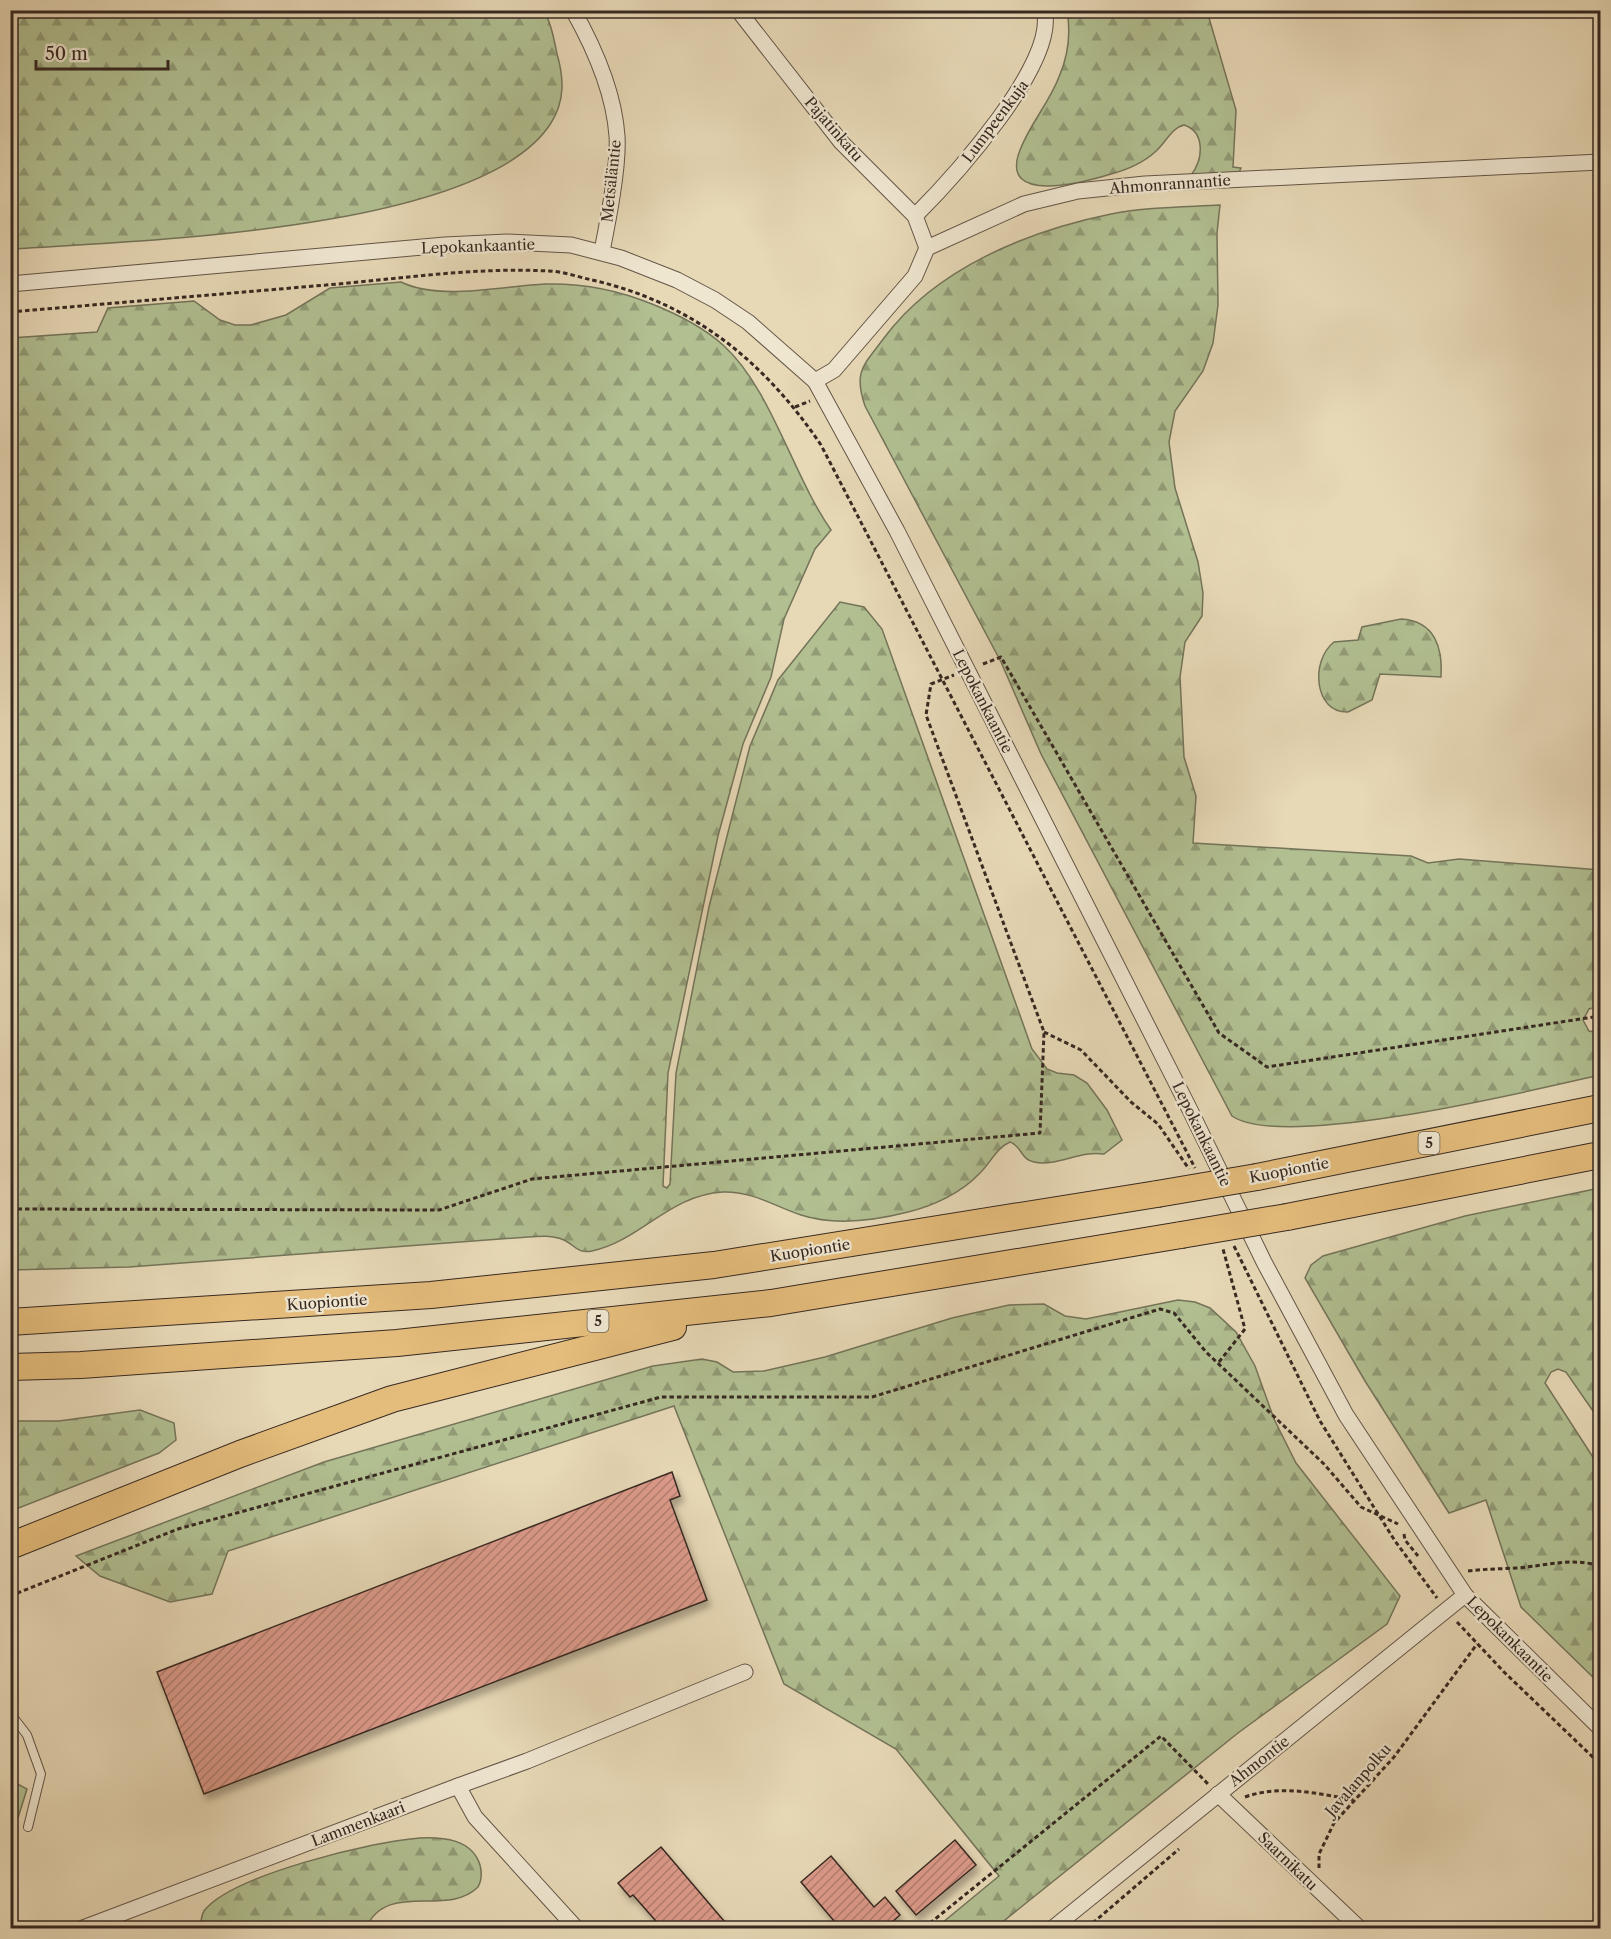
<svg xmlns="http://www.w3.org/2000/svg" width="1611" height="1939" font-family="'Libre Caslon Text',serif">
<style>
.green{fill:#b1bf91;stroke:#74745a;stroke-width:1.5}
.forest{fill:url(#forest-firs);stroke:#74745a;stroke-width:1.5}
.building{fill:url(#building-hatch);stroke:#372922;stroke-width:1.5;filter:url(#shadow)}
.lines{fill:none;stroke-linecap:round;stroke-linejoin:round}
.service-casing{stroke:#635547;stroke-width:10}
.minor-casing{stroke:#635547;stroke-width:17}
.trunk-casing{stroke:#372922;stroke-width:28}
.path{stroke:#372922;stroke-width:3;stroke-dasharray:4.5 3;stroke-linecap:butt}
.service{stroke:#efe6d0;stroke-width:8}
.minor{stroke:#efe6d0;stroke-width:15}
.trunk{stroke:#e4bc7b;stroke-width:26}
.trunk-bridge-casing{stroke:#372922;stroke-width:28;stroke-linecap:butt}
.trunk-bridge{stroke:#e4bc7b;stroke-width:26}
.labels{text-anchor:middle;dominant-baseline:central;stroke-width:4.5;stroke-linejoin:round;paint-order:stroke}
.shield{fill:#efe6d0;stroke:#6e6256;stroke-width:1.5}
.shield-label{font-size:14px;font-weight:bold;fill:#372922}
.street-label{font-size:15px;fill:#372922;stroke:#efe6d0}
</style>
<defs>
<pattern id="forest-firs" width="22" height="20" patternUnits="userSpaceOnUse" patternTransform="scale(1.5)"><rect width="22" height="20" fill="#b1bf91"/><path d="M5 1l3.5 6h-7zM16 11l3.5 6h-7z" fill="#919b76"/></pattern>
<pattern id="building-hatch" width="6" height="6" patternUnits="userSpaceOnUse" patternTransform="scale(1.5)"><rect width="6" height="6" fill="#dc9a8a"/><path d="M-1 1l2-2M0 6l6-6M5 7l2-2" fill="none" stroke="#b37e70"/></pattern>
<filter id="shadow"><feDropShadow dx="3.5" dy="6" stdDeviation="3" flood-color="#0004"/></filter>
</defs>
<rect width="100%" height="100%" fill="#e7d8b6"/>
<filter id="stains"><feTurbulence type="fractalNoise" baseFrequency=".00333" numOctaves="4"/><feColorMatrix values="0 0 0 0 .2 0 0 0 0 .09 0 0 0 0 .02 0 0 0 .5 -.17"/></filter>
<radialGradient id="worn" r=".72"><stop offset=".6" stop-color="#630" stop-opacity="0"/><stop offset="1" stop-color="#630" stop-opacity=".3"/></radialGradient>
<path class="green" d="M 10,1780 L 27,1789 L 17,1821 L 11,1817 Z"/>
<g class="forest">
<path d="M 544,11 C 551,23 554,39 557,54 C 564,78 565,101 551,123 C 482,232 132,241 11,249 L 11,11 Z"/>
<path d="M 1067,11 L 1207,11 L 1236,110 L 1233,167 L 1241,168 L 1238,174 L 1191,175 C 1203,161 1206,132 1184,125 C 1171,128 1165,144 1155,152 C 1143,163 1126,170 1111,174 C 1085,182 998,206 1020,150 C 1030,124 1049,103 1059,77 C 1068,56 1071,33 1067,11 Z"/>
<path d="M 1220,205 L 1217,233 L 1218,305 L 1213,343 L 1203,371 L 1175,411 L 1169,442 L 1175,488 L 1198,562 L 1203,593 L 1202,616 L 1185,642 L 1180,677 L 1184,757 L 1196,796 L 1193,843 L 1411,856 L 1428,863 L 1459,859 L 1600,870 L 1600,1006 L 1589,1009 L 1583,1020 L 1589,1031 L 1600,1033 L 1600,1075 C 1534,1090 1283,1151 1232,1116 L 1041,754 L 1001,662 L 865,406 C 853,371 864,365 884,338 C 936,268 1028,231 1111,214 C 1146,207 1184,207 1220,205 Z"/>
<path d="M 401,282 C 440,301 503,286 545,284 C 583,283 618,290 652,304 C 677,314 703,327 723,345 C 771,388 793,476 831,530 L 815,549 L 784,619 L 771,677 L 743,744 L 718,836 L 668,1073 L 663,1186 L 667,1188 L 670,1184 L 676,1073 L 709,907 L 750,746 L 778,680 L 840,602 L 864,607 L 882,629 L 1032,1049 L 1047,1069 L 1057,1073 L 1074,1075 L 1087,1083 L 1107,1110 L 1122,1140 L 1104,1154 C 1080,1150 1057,1167 1034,1162 C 1021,1160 1021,1145 1010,1142 C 996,1148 990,1164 979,1174 C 961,1193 933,1206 908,1212 C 873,1221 835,1226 801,1215 C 774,1206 752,1191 723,1192 C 669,1195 640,1241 592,1251 C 577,1254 575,1245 564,1240 C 553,1235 540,1236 528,1237 L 129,1267 L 11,1270 L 11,338 L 97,332 L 108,308 L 194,301 L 220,320 L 235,325 L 251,325 L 286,315 L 330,288 Z"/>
<path d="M 1401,619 C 1435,621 1443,648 1441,677 L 1380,674 L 1372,700 L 1348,712 C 1314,713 1310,661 1334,642 L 1358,640 L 1362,627 Z"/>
<path d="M 1600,1188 L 1600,1421 L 1566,1372 L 1558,1369 L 1551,1372 L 1545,1383 L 1600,1468 L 1600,1684 L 1521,1607 L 1486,1500 L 1449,1513 L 1365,1381 L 1305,1278 L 1311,1265 L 1323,1256 L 1465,1216 Z"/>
<path d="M 1178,1300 L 1195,1302 L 1210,1308 L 1236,1332 L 1255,1366 L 1274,1419 L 1296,1463 L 1400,1596 L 1387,1624 L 1238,1733 L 995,1928 L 936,1928 L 999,1876 L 896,1749 L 784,1684 L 674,1406 L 228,1551 L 212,1594 L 170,1602 L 100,1576 L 76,1556 L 324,1462 L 653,1366 L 702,1359 L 717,1362 L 733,1372 L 764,1371 L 825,1357 L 952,1318 L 1009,1305 L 1044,1304 L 1065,1316 L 1086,1319 Z"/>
<path d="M 140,1410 L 174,1423 L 176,1440 L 159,1453 L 11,1511 L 11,1421 L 59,1421 Z"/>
<path d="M 420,1838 C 443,1837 472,1839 480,1865 C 482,1873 482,1880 478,1887 C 447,1918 387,1880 366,1928 L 200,1928 C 201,1922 201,1916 204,1911 C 231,1875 375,1841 420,1838 Z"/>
</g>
<g class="building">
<path d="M 672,1472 L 680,1496 L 670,1500 L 707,1600 L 204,1794 L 157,1672 Z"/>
<path d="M 955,1840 L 976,1865 L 916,1915 L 896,1891 Z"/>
<path d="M 661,1847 L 730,1928 L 662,1928 L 633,1895 L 630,1897 L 618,1883 Z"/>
<path d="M 831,1856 L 874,1907 L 885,1897 L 900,1915 L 885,1928 L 840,1928 L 801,1882 Z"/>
</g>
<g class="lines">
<defs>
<path id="service" d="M 10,1713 L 27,1735 L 41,1774 L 28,1827"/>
<g id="minor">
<path d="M 573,10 C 595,49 614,92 617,136 C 619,166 608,221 602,251"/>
<path d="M 738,10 L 841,142 L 915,216 L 927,248"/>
<path d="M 915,216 C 951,180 1059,62 1044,10"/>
<path d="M 10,284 L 445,245 L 507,242 L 571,245 L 621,258 L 677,280 L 715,300 L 748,322 L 815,381 L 897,531 L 1190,1110 L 1264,1262 L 1346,1415 L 1465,1595 L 1600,1728"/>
<path d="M 815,381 L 834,370 L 915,276 L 927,248 L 1024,204 L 1078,191 L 1145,184 L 1600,162"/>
<path d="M 458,1786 L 527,1761 L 745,1672"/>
<path d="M 1218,1794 L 1359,1928"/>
<path d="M 83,1928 L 458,1786 L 475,1817 L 576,1928"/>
<path d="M 1053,1928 L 1465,1595"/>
</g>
<g id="trunk">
<path d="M 1257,1177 L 1600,1108"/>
<path d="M 1287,1217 L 1600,1155"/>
<path d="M 10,1322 L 431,1295 L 714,1265 L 1157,1194"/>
<path d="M 10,1367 L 81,1365 L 397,1343 L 771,1303 L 1181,1235"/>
<path d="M 10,1546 L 240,1454 L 392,1399 L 673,1327"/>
</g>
</defs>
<use href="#service" class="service-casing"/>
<use href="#minor" class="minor-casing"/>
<use href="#trunk" class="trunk-casing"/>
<g class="path">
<path d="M 10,312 C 116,303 221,294 326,285 C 400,279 474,267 548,271 C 562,271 578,277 592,280 C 693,303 764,361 821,445 L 1195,1168"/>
<path d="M 795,407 L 810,401"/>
<path d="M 983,664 L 1001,657 L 1219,1033 L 1267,1067 L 1600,1016"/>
<path d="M 1044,1032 L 1081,1050 L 1131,1102 L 1158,1124 L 1189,1169"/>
<path d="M 10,1209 L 439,1210 L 532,1179 L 1040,1133 L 1044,1032 L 926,715 L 931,684 L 954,675"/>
<path d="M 1234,1246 L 1320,1421 L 1395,1541 L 1437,1598"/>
<path d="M 1219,1362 L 1245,1329 L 1223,1249"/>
<path d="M 1404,1534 L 1405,1540 L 1418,1556"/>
<path d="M 1468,1571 C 1484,1569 1500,1569 1516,1568 C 1546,1566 1571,1557 1600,1566"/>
<path d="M 10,1596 L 178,1529 L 661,1397 L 872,1397 L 1160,1309 L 1174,1313 L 1206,1352 L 1324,1464 L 1361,1507 L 1398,1524"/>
<path d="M 1457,1622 L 1504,1672 L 1600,1764"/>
<path d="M 1245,1797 C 1281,1784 1319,1794 1356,1800"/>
<path d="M 1319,1868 L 1319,1854 L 1334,1823 L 1394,1757 L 1477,1644"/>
<path d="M 924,1928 L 1161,1736 L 1208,1784"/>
<path d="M 1087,1928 L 1179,1849"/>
</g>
<use href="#service" class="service"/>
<use href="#minor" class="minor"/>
<use href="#trunk" class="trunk"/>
<defs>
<g id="trunk-bridge">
<path d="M 1157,1194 L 1257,1177"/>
<path d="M 1181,1235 L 1287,1217"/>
</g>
</defs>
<use href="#trunk-bridge" class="trunk-bridge-casing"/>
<use href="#trunk-bridge" class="trunk-bridge"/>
</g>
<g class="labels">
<g class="shield">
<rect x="1418.5" y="1132" width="21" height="22" rx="4.5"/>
<rect x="587.5" y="1310" width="21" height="22" rx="4.5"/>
</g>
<g class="shield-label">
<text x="1429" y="1143">5</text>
<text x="598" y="1321">5</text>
</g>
<g class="street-label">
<text transform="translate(995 121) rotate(-53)">Lumpeenkuja</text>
<text transform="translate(834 129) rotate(49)">Pajatinkatu</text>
<text transform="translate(611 181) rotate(-84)">Metsäläntie</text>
<text transform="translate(1170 184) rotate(-4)">Ahmonrannantie</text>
<text transform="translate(478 246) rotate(-2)">Lepokankaantie</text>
<text transform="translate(983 701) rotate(63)">Lepokankaantie</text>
<text transform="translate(1202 1134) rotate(64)">Lepokankaantie</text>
<text transform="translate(1289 1170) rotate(-11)">Kuopiontie</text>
<text transform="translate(810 1250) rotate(-9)">Kuopiontie</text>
<text transform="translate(327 1302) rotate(-4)">Kuopiontie</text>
<text transform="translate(1510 1639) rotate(45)">Lepokankaantie</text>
<text transform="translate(1259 1761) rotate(-38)">Ahmontie</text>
<text transform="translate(1358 1780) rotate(-49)">Javalanpolku</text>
<text transform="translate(358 1824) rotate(-21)">Lammenkaari</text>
<text transform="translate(1288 1861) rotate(44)">Saarnikatu</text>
</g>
</g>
<rect width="1611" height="1939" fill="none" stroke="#e7d8b6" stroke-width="36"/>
<rect x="12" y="12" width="1587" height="1915" fill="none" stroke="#372922" stroke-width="3"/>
<rect x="18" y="18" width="1575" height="1903" fill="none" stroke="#372922" stroke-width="1.5"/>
<path d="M36 60v9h132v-9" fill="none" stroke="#372922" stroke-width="3"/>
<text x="45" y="60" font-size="18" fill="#372922" stroke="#efe6d0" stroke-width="4.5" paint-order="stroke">50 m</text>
<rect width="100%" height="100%" filter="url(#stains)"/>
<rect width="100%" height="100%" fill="url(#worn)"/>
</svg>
